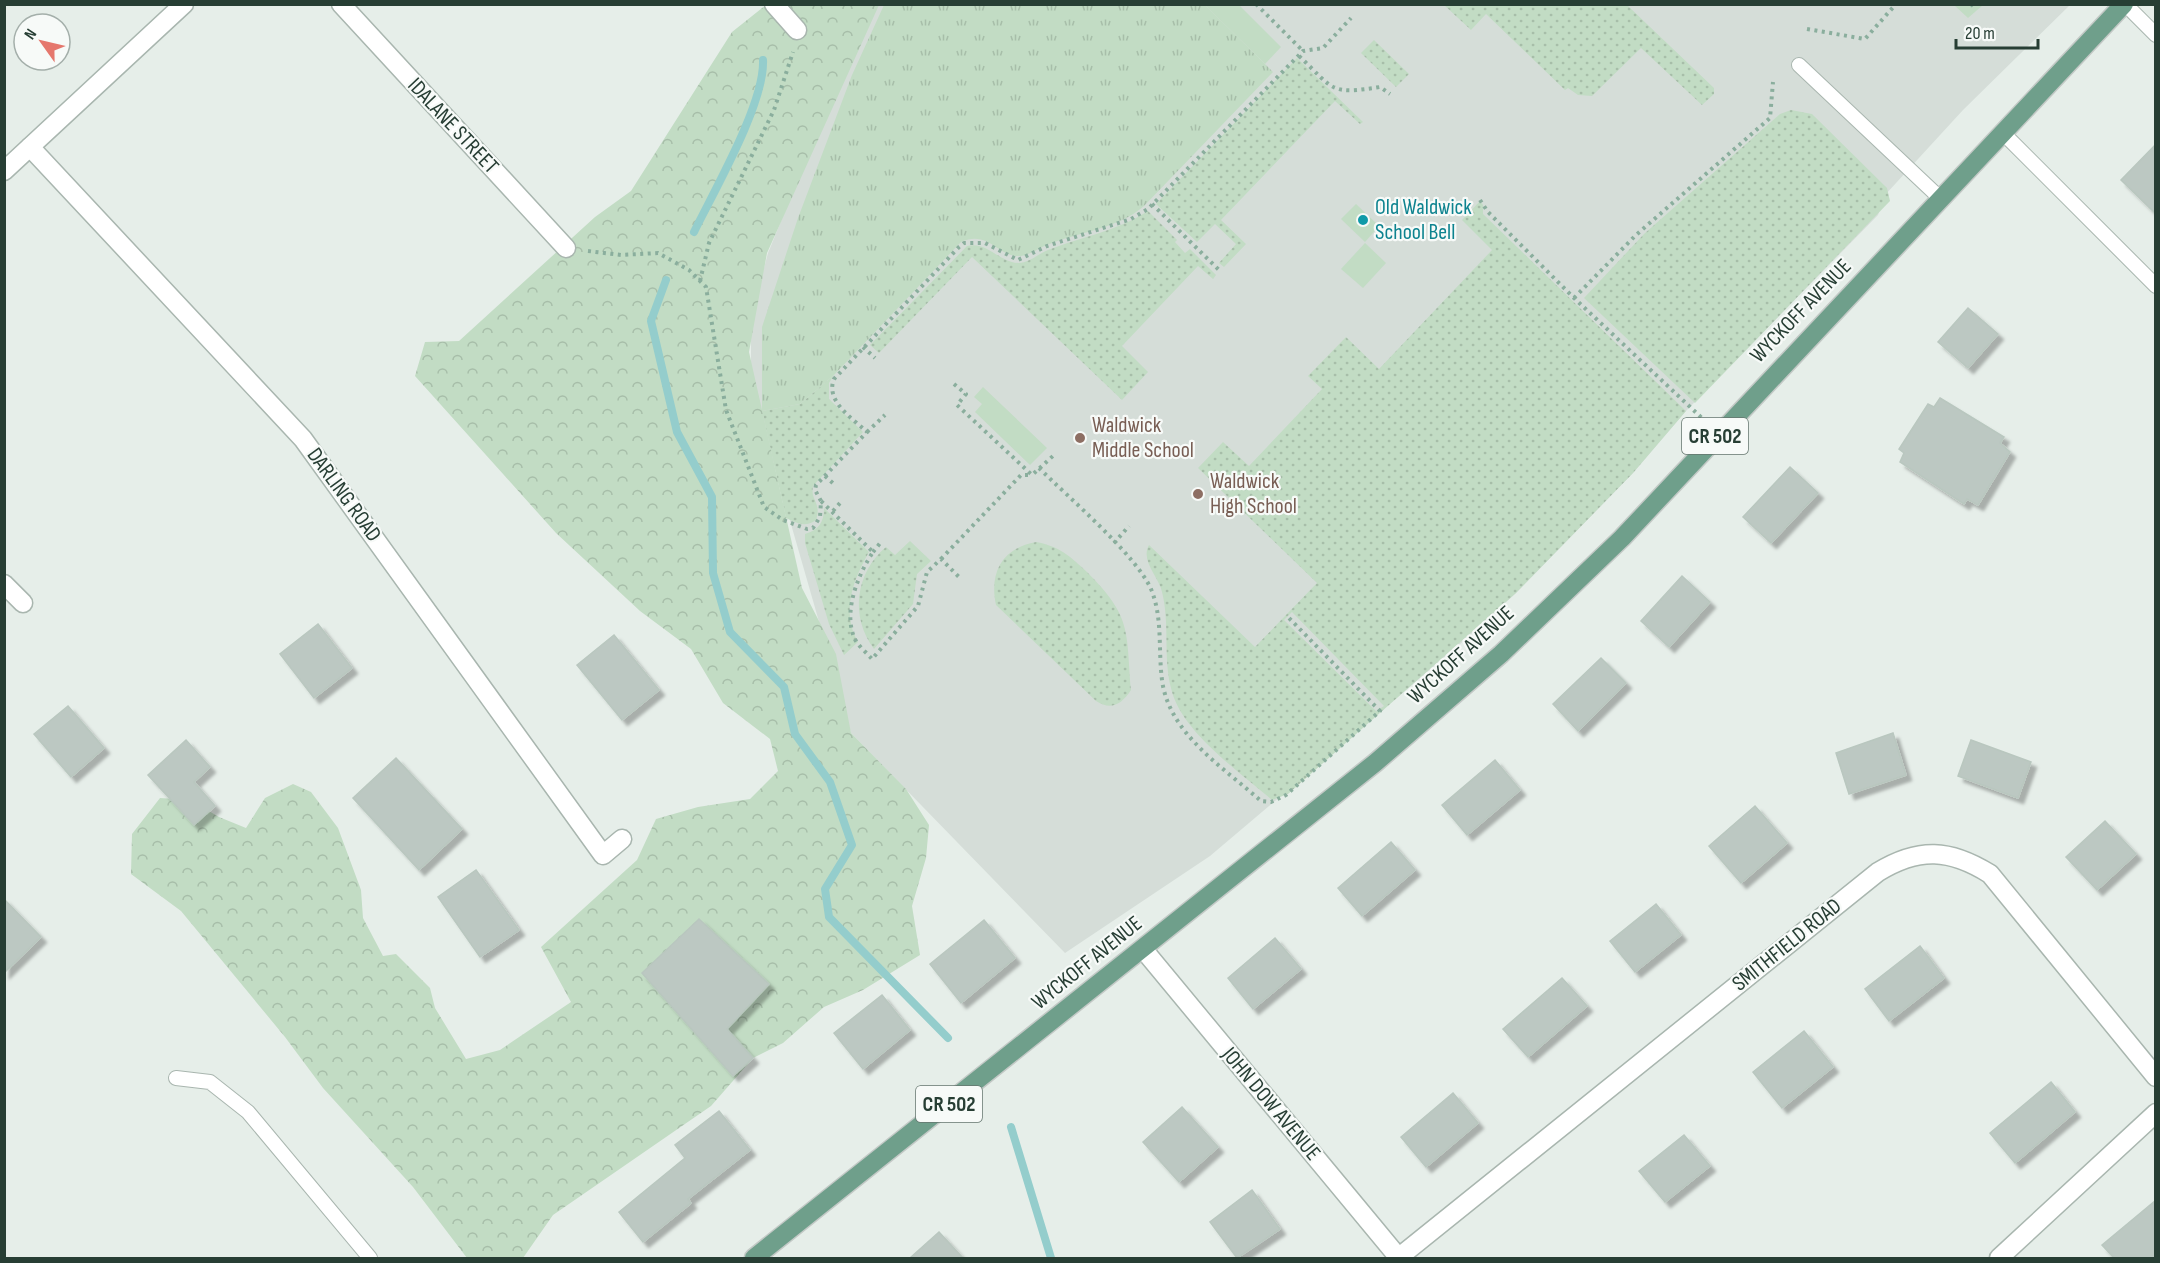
<svg xmlns="http://www.w3.org/2000/svg" width="2160" height="1263" font-family="'Sofia Sans Condensed',sans-serif">
<style>
.built{fill:#d5ddd8}
.grass{fill:url(#grass-dots);fill-rule:evenodd}
.forest{fill:url(#forest-crowns)}
.park{fill:url(#park-tufts)}
.garden{fill:#c2dcc4}
.lines{fill:none;stroke-linecap:round;stroke-linejoin:round}
.stream{stroke:#94cdcc;stroke-width:8}
.building{fill:#bcc8c2;stroke:#b9c7bf;stroke-width:1.5;filter:url(#shadow)}
.lane-casing{stroke:#a9b6af;stroke-width:16}
.street-casing{stroke:#a9b6af;stroke-width:21}
.primary-casing{stroke:#c3c9c6;stroke-width:21}
.path{stroke:#8aae9d;stroke-width:4;stroke-dasharray:3 4.5;stroke-linecap:butt}
.lane{stroke:#fff;stroke-width:14}
.street{stroke:#fff;stroke-width:18}
.primary{stroke:#6f9f8b;stroke-width:18}
.culture-dot{fill:#0f9aa8;stroke:#f7faf8;stroke-width:2}
.education-dot{fill:#8d6e63;stroke:#f7faf8;stroke-width:2}
.labels{text-anchor:middle;dominant-baseline:central;stroke-width:4.5;stroke-linejoin:round;paint-order:stroke}
.shield{fill:#f7faf8;stroke:#65766f;stroke-width:1.5}
.shield-label{font-size:21px;font-weight:bold;fill:#273e34}
.street-label{font-size:22px;fill:#273e34;stroke:#f7faf8}
.culture-label{font-size:22px;fill:#0d838f;stroke:#f7faf8;text-anchor:start}
.education-label{font-size:22px;fill:#785e54;stroke:#f7faf8;text-anchor:start}
</style>
<defs>
<pattern id="grass-dots" width="8" height="8" patternUnits="userSpaceOnUse" patternTransform="scale(1.5)"><rect width="8" height="8" fill="#c2dcc4"/><path d="M2 2h.1M6 6h.1" fill="none" stroke="#a7bea9" stroke-width="1.8" stroke-linecap="round"/></pattern>
<pattern id="forest-crowns" width="20" height="18" patternUnits="userSpaceOnUse" patternTransform="scale(1.5)"><rect width="20" height="18" fill="#c2dcc4"/><path d="M2 6a3 3 0 1 1 6 0M12 15a3 3 0 1 1 6 0" fill="none" stroke="#a7bea9"/></pattern>
<pattern id="park-tufts" width="24" height="20" patternUnits="userSpaceOnUse" patternTransform="scale(1.5)"><rect width="24" height="20" fill="#c2dcc4"/><path d="M3 7l-1-3M5 7V3M7 7l1-3M15 17l-1-3M17 17v-4M19 17l1-3" fill="none" stroke="#a7bea9"/></pattern>
<filter id="shadow"><feDropShadow dx="5.5" dy="5.5" stdDeviation="1.5" flood-color="#0004"/></filter>
</defs>
<rect width="100%" height="100%" fill="#e6eee9"/>
<path class="built" d="M 873,5 L 2070,5 L 1963,110 L 1885,195 L 1878,215 L 1686,411 L 1633,473 L 1516,593 L 1459,645 L 1210,856 L 1065,953 L 851,733 L 751,385 L 751,317 L 768,253 L 828,107 Z"/>
<g class="grass">
<path d="M 1444,5 L 1627,5 L 1714,88 L 1714,94 L 1702,105 L 1641,48 L 1592,96 L 1578,95 L 1568,88 L 1565,90 L 1486,14 L 1471,30 Z"/>
<path d="M 1374,40 L 1409,74 L 1396,87 L 1361,53 Z"/>
<path d="M 1297,58 L 1363,122 L 1360,124 L 1335,101 L 1221,220 L 1246,244 L 1224,267 L 1219,263 L 1236,244 L 1215,224 L 1197,242 L 1156,204 Z"/>
<path d="M 1791,110 L 1812,114 L 1887,188 L 1890,201 L 1695,403 L 1584,298 L 1644,234 L 1780,114 Z"/>
<path d="M 1480,201 L 1483,205 L 1483,214 L 1686,411 L 1633,473 L 1516,593 L 1288,794 L 1272,800 C 1240,772 1180,731 1171,688 C 1163,657 1170,624 1162,592 C 1159,577 1140,561 1149,545 L 1255,647 L 1317,583 L 1198,468 L 1223,442 L 1249,466 L 1322,389 L 1308,376 L 1346,337 L 1379,369 L 1492,250 L 1462,220 ZM 1292,612 L 1384,706 L 1376,711 L 1284,620 Z"/>
<path d="M 1148,211 L 1177,240 L 1175,242 L 1185,253 L 1190,249 L 1216,275 L 1213,279 L 1198,266 L 1122,346 L 1148,372 L 1122,400 L 972,257 L 879,353 L 870,345 L 967,246 C 987,241 999,262 1018,263 C 1029,263 1038,254 1048,250 C 1081,237 1117,231 1148,211 Z"/>
<path d="M 834,375 L 829,383 L 829,399 L 863,432 L 813,486 C 810,500 822,503 816,520 C 805,528 797,523 786,518 L 762,411 L 800,404 Z"/>
<path d="M 824,508 L 869,552 C 853,580 841,612 858,642 L 844,655 L 829,624 L 805,543 L 805,534 C 819,530 824,522 824,508 Z"/>
<path d="M 910,541 L 931,561 L 917,574 L 913,604 L 874,649 C 850,617 855,573 886,547 L 895,555 Z"/>
<path d="M 1036,542 C 1059,546 1070,556 1087,572 C 1132,617 1126,630 1131,690 C 1122,704 1111,711 1096,701 L 996,605 C 989,573 1002,548 1036,542 Z"/>
</g>
<path class="forest" d="M 766,5 L 879,5 L 767,253 L 749,352 L 802,588 L 836,654 L 851,733 L 906,789 L 929,825 L 926,858 L 912,906 L 920,955 L 863,990 L 824,1007 L 783,1043 L 753,1058 L 711,1106 L 553,1215 L 523,1258 L 467,1258 L 413,1187 L 323,1088 L 285,1037 L 181,911 L 131,874 L 132,834 L 160,798 L 190,800 L 219,817 L 246,828 L 265,798 L 293,784 L 311,792 L 338,828 L 361,890 L 363,918 L 383,956 L 396,954 L 430,988 L 435,1008 L 466,1059 L 500,1050 L 571,1002 L 541,947 L 637,860 L 656,819 L 698,807 L 750,799 L 778,771 L 770,739 L 723,703 L 691,649 L 640,611 L 556,533 L 415,376 L 425,342 L 459,341 L 595,217 L 631,191 L 732,32 Z"/>
<path class="park" d="M 884,5 L 1205,5 L 1273,72 L 1144,206 C 1118,229 1078,232 1047,245 C 1039,248 1030,255 1021,256 C 998,258 989,229 961,242 L 834,375 L 800,404 L 762,411 L 762,327 L 798,218 L 852,75 Z"/>
<g class="garden">
<path d="M 1205,5 L 1239,5 L 1281,47 L 1265,64 Z"/>
<path d="M 1954,5 L 1983,5 L 1968,18 Z"/>
<path d="M 1356,204 L 1379,226 L 1365,242 L 1341,219 Z"/>
<path d="M 1365,243 L 1386,263 L 1363,288 L 1341,269 Z"/>
<path d="M 983,387 L 1047,448 L 1030,465 L 975,412 L 982,404 L 974,397 Z"/>
</g>
<g class="lines">
<g class="stream">
<path d="M 694,232 C 714,191 765,103 763,60"/>
<path d="M 666,280 L 651,321 L 677,432 L 712,497 L 713,573 L 730,632 L 784,687 L 795,734 L 830,782 L 852,845 L 825,889 L 829,917 L 948,1038"/>
<path d="M 1011,1127 L 1051,1258"/>
</g>
</g>
<g class="building">
<path d="M 2156,144 L 2156,214 L 2121,180 Z"/>
<path d="M 1968,308 L 1998,334 L 1968,368 L 1938,342 Z"/>
<path d="M 1940,398 L 2004,437 L 2000,443 L 2010,452 L 1978,505 L 1967,499 L 1964,504 L 1900,462 L 1904,453 L 1899,449 L 1928,404 L 1934,407 Z"/>
<path d="M 1790,467 L 1818,493 L 1771,543 L 1743,517 Z"/>
<path d="M 1682,576 L 1710,602 L 1669,647 L 1641,621 Z"/>
<path d="M 318,624 L 352,668 L 314,698 L 280,654 Z"/>
<path d="M 614,635 L 659,690 L 622,720 L 577,665 Z"/>
<path d="M 1601,658 L 1626,683 L 1578,731 L 1553,704 Z"/>
<path d="M 68,706 L 104,748 L 71,777 L 34,734 Z"/>
<path d="M 1893,733 L 1906,775 L 1849,794 L 1836,753 Z"/>
<path d="M 186,740 L 210,767 L 194,782 L 215,806 L 194,825 L 148,775 Z"/>
<path d="M 1971,740 L 2031,762 L 2018,798 L 1958,776 Z"/>
<path d="M 396,758 L 462,829 L 419,870 L 353,798 Z"/>
<path d="M 1495,760 L 1520,790 L 1467,835 L 1442,805 Z"/>
<path d="M 1755,806 L 1787,843 L 1741,883 L 1709,846 Z"/>
<path d="M 2105,821 L 2136,854 L 2097,890 L 2066,857 Z"/>
<path d="M 1391,842 L 1415,870 L 1362,916 L 1338,888 Z"/>
<path d="M 476,870 L 519,930 L 480,957 L 438,897 Z"/>
<path d="M 4,899 L 41,937 L 4,973 Z"/>
<path d="M 1656,904 L 1681,935 L 1635,972 L 1610,941 Z"/>
<path d="M 699,919 L 769,984 L 727,1029 L 753,1058 L 733,1076 L 642,973 Z"/>
<path d="M 984,920 L 1015,958 L 961,1003 L 930,964 Z"/>
<path d="M 1275,938 L 1301,969 L 1253,1009 L 1228,978 Z"/>
<path d="M 1920,946 L 1944,978 L 1889,1021 L 1865,989 Z"/>
<path d="M 1562,978 L 1587,1006 L 1528,1057 L 1503,1029 Z"/>
<path d="M 882,995 L 910,1030 L 863,1069 L 834,1033 Z"/>
<path d="M 1804,1031 L 1833,1067 L 1782,1108 L 1753,1072 Z"/>
<path d="M 2051,1082 L 2075,1112 L 2015,1163 L 1990,1133 Z"/>
<path d="M 1453,1093 L 1478,1123 L 1426,1167 L 1401,1137 Z"/>
<path d="M 1182,1107 L 1218,1147 L 1179,1182 L 1143,1142 Z"/>
<path d="M 719,1111 L 750,1150 L 688,1199 L 691,1203 L 643,1242 L 619,1212 L 685,1158 L 675,1145 Z"/>
<path d="M 1684,1135 L 1710,1166 L 1665,1202 L 1639,1171 Z"/>
<path d="M 1252,1190 L 1280,1229 L 1237,1258 L 1210,1222 Z"/>
<path d="M 2156,1200 L 2156,1258 L 2114,1258 L 2102,1245 Z"/>
<path d="M 939,1232 L 963,1258 L 910,1258 Z"/>
</g>
<g class="lines">
<defs>
<g id="lane">
<path d="M 2125,4 L 2156,35"/>
<path d="M 1799,65 L 1941,199"/>
<path d="M 2003,133 L 2156,286"/>
<path d="M 176,1078 L 210,1082 L 248,1112 L 370,1258"/>
</g>
<g id="street">
<path d="M 341,4 L 566,248"/>
<path d="M 774,4 L 797,30"/>
<path d="M 30,147 L 303,439 L 603,855 L 622,839"/>
<path d="M 4,171 L 184,4"/>
<path d="M 4,584 L 23,603"/>
<path d="M 1143,949 L 1399,1258"/>
<path d="M 1398,1258 L 1878,872 C 1919,847 1950,849 1990,874 L 2156,1077"/>
<path d="M 1999,1258 L 2156,1113"/>
</g>
<path id="primary" d="M 754,1258 L 1375,763 L 1501,654 L 1622,538 L 2124,4"/>
</defs>
<use href="#lane" class="lane-casing"/>
<use href="#street" class="street-casing"/>
<use href="#primary" class="primary-casing"/>
<g class="path">
<path d="M 1256,4 L 1303,51"/>
<path d="M 1971,4 L 1975,8"/>
<path d="M 1807,29 L 1865,39 L 1896,4"/>
<path d="M 1299,56 C 1335,90 1329,95 1380,87 L 1390,94"/>
<path d="M 1480,200 L 1488,212 L 1574,298 L 1704,420"/>
<path d="M 1152,204 L 1220,271"/>
<path d="M 588,251 L 621,255 L 658,253 L 689,270 L 706,287 L 726,410 L 764,507 L 783,520 L 807,529 L 813,528 L 820,517 L 821,501 L 873,552 C 859,573 843,610 854,637 C 857,645 866,652 872,659 L 918,606 L 927,572 L 941,559 L 960,578"/>
<path d="M 700,281 L 709,243 L 774,110 L 793,52"/>
<path d="M 1574,298 L 1636,235 L 1770,118 L 1773,82"/>
<path d="M 863,347 L 875,358"/>
<path d="M 954,384 L 966,394 L 957,405 L 1032,475 L 1054,455"/>
<path d="M 867,432 L 885,415"/>
<path d="M 1039,468 C 1068,497 1136,555 1151,589 C 1163,618 1158,649 1162,680 C 1169,734 1223,767 1261,801 L 1271,802 L 1286,795 L 1380,711 L 1286,615"/>
<path d="M 825,476 L 836,486"/>
<path d="M 821,501 L 815,490 L 816,485 L 867,432 C 852,418 825,401 834,379 L 959,247 L 964,243 L 985,243 L 1018,260 L 1047,246 L 1131,219 L 1148,209 L 1303,51 L 1323,48 L 1351,18"/>
<path d="M 833,511 L 840,503"/>
<path d="M 1114,543 L 1129,526"/>
<path d="M 873,552 L 881,542"/>
<path d="M 941,559 L 1021,475 L 1032,475"/>
</g>
<use href="#lane" class="lane"/>
<use href="#street" class="street"/>
<use href="#primary" class="primary"/>
</g>
<circle class="culture-dot" cx="1363" cy="220" r="6"/>
<g class="education-dot">
<circle cx="1080" cy="438" r="6"/>
<circle cx="1198" cy="494" r="6"/>
</g>
<g class="labels">
<g class="shield">
<rect x="1682" y="418" width="66" height="36" rx="4.5"/>
<rect x="916" y="1086" width="66" height="36" rx="4.5"/>
</g>
<g class="shield-label">
<text x="1715" y="436">CR 502</text>
<text x="949" y="1104">CR 502</text>
</g>
<g class="street-label">
<text transform="translate(453 126) rotate(47)">IDALANE STREET</text>
<text transform="translate(1801 311) rotate(-46)">WYCKOFF AVENUE</text>
<text transform="translate(344 495) rotate(54)">DARLING ROAD</text>
<text transform="translate(1461 655) rotate(-42)">WYCKOFF AVENUE</text>
<text transform="translate(1787 945) rotate(-39)">SMITHFIELD ROAD</text>
<text transform="translate(1087 963) rotate(-39)">WYCKOFF AVENUE</text>
<text transform="translate(1271 1104) rotate(50)">JOHN DOW AVENUE</text>
</g>
<g class="culture-label">
<text x="1375" y="207">Old Waldwick<tspan x="1375" dy="25">School Bell</tspan></text>
</g>
<g class="education-label">
<text x="1092" y="425">Waldwick<tspan x="1092" dy="25">Middle School</tspan></text>
<text x="1210" y="481">Waldwick<tspan x="1210" dy="25">High School</tspan></text>
</g>
</g>
<rect width="2160" height="1263" fill="none" stroke="#273e34" stroke-width="12"/>
<g transform="translate(42 42) rotate(304)"><circle r="28" fill="#f7faf8" stroke="#a4afaa" stroke-width="1.5"/>
<path d="M0-4.5L10 22L0 15L-10 22Z" fill="#e5776d"/>
<text y="-9" font-size="16" font-weight="bold" text-anchor="middle" fill="#273e34">N</text>
</g>
<path d="M1956 39v9h82v-9" fill="none" stroke="#273e34" stroke-width="3"/>
<text x="1965" y="39" font-size="18" fill="#273e34" stroke="#f7faf8" stroke-width="4.5" paint-order="stroke">20 m</text>
</svg>
